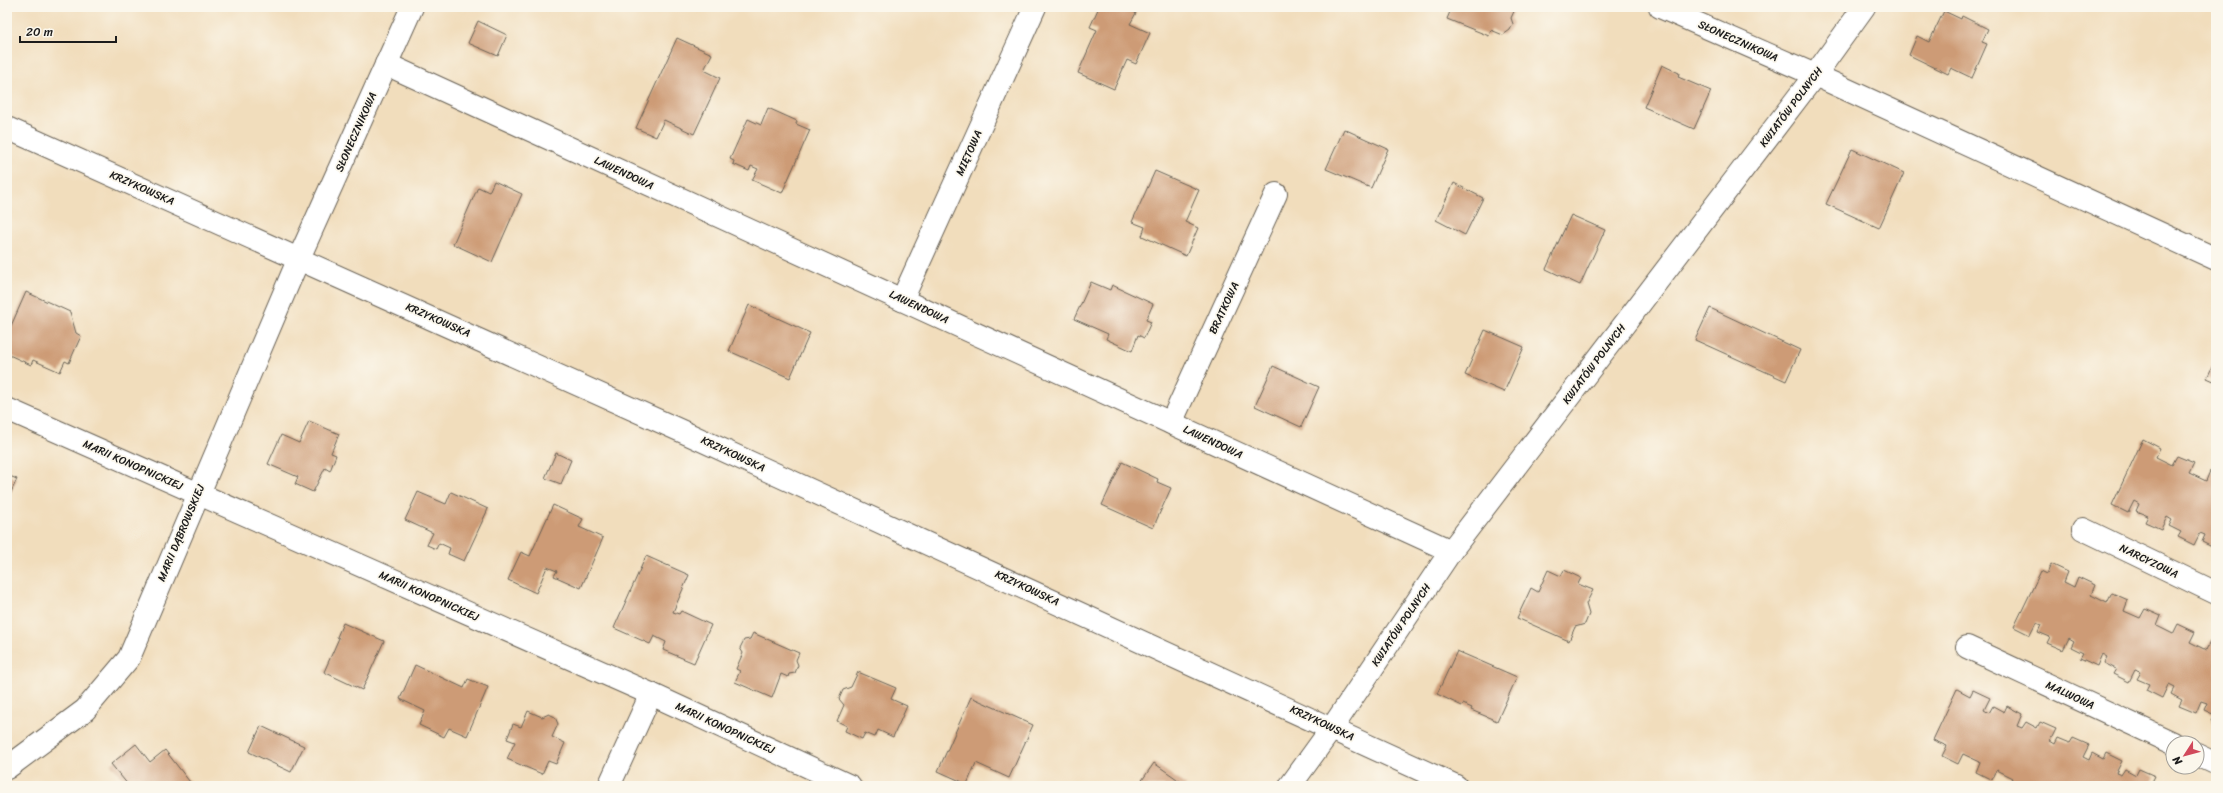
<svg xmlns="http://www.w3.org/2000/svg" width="2223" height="793" font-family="Sriracha,sans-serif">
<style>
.building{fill:#cd9b76}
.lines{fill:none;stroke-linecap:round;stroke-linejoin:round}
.minor-casing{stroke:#676054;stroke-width:24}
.minor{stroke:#fff;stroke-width:22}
.labels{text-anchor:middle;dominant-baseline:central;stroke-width:3.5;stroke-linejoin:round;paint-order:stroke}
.street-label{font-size:11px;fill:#1c1c1c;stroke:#fbf7ec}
</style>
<rect width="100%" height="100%" fill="#fbf7ec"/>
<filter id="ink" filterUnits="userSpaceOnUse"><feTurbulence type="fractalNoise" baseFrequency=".025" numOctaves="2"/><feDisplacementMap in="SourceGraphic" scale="8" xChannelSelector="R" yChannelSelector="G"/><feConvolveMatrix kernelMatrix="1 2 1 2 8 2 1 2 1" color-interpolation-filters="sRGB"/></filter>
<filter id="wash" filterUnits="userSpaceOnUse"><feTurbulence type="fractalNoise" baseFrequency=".012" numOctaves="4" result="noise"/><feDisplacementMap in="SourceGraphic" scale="16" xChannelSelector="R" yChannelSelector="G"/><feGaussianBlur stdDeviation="0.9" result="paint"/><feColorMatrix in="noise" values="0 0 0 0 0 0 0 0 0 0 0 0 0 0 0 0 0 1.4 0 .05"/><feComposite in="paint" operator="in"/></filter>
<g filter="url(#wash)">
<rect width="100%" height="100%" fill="#f1ddbc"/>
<g id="blocks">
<g class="building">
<path d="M 1099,7 L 1123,7 L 1136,13 L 1130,24 L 1150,33 L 1136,64 L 1127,60 L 1114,89 L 1078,73 L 1097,30 L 1090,27 Z"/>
<path d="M 1452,7 L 1516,7 L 1511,18 L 1513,24 L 1510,30 L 1503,35 L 1491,30 L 1489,36 L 1447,19 Z"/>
<path d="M 1944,11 L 1961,19 L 1962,16 L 1988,29 L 1982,42 L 1987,44 L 1972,78 L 1951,68 L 1948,74 L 1909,55 L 1917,36 L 1929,42 Z"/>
<path d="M 478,21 L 507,35 L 498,56 L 468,43 Z"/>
<path d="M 677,38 L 712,54 L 704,70 L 720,78 L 694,134 L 664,120 L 656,137 L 636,128 Z"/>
<path d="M 1662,65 L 1679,73 L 1678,77 L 1711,91 L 1694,129 L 1644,107 Z"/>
<path d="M 768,108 L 797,121 L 796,124 L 810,130 L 782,193 L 752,180 L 758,169 L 751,166 L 749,171 L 733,164 L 734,161 L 730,159 L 748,119 L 761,125 Z"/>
<path d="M 1344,129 L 1388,149 L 1371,188 L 1326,169 Z"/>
<path d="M 1852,149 L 1904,173 L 1879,228 L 1826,204 Z"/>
<path d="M 1155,171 L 1199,190 L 1185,222 L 1198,228 L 1186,256 L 1142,236 L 1145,227 L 1132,222 Z"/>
<path d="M 494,181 L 522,194 L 492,262 L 453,244 L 478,187 L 489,192 Z"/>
<path d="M 1454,183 L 1483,198 L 1465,235 L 1436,220 Z"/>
<path d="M 1571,215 L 1605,230 L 1580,285 L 1546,269 Z"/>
<path d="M 1091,282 L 1110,290 L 1112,285 L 1153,304 L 1146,320 L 1151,322 L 1144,338 L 1138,335 L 1132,351 L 1106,339 L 1108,334 L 1074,319 Z"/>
<path d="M 26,292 L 70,312 L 76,333 L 81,336 L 69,363 L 65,361 L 60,372 L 33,360 L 31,365 L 7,354 L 7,335 Z"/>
<path d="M 749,305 L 810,333 L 790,378 L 729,351 Z"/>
<path d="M 1710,308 L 1800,350 L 1786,381 L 1695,340 Z"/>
<path d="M 1485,330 L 1524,347 L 1504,392 L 1465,375 Z"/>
<path d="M 2216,359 L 2216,382 L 2207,378 Z"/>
<path d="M 1273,366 L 1319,387 L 1301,427 L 1255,406 Z"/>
<path d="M 309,421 L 339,434 L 331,453 L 336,455 L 330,471 L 325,468 L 313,492 L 295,484 L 298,477 L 268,464 L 281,435 L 299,443 Z"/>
<path d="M 2143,439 L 2160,448 L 2156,457 L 2172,465 L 2177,456 L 2194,463 L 2189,473 L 2206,481 L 2210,471 L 2216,474 L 2216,555 L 2212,553 L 2214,548 L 2202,542 L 2205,535 L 2200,533 L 2194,545 L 2178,537 L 2181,532 L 2169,526 L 2172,520 L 2167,517 L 2161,529 L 2145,522 L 2148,516 L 2136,511 L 2139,504 L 2134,501 L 2128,513 L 2112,505 Z"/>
<path d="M 556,453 L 571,460 L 561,484 L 545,478 Z"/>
<path d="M 1122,462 L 1158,479 L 1157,482 L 1171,488 L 1153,528 L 1102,505 Z"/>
<path d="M 7,475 L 17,479 L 7,501 Z"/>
<path d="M 418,492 L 446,504 L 451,492 L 488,509 L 464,561 L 448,554 L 450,548 L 439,543 L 436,549 L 427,545 L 433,533 L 405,520 Z"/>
<path d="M 553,505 L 583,519 L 579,527 L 603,538 L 581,588 L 554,576 L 557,571 L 547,567 L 536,593 L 508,580 L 521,552 L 530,556 Z"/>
<path d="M 646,556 L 689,575 L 673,612 L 679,614 L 681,611 L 711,625 L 694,663 L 663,650 L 666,642 L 654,636 L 650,644 L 614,628 Z"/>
<path d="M 2051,564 L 2068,572 L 2064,582 L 2074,587 L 2078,577 L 2095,585 L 2091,595 L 2107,603 L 2112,593 L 2128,600 L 2124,611 L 2140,618 L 2145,609 L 2161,616 L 2157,626 L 2173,634 L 2178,624 L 2195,632 L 2190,642 L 2206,650 L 2211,640 L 2216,642 L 2216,723 L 2212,721 L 2215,715 L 2204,710 L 2207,703 L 2201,701 L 2196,713 L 2179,706 L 2182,700 L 2171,694 L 2174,688 L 2168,685 L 2162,698 L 2146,690 L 2149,684 L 2137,679 L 2141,672 L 2135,670 L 2129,682 L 2113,674 L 2116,669 L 2104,663 L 2107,657 L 2102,654 L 2097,666 L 2080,658 L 2083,653 L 2071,647 L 2074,641 L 2069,638 L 2063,650 L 2047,643 L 2050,637 L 2038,632 L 2041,625 L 2036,623 L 2030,635 L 2014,627 L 2041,571 L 2047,574 Z"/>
<path d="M 1548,570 L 1561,576 L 1564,570 L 1581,578 L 1578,584 L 1593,590 L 1586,604 L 1589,614 L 1585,624 L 1575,627 L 1569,641 L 1517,618 L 1531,588 L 1538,592 Z"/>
<path d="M 343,623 L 384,641 L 362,690 L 324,672 L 339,638 L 337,637 Z"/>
<path d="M 753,633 L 799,653 L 796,660 L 798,665 L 795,673 L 789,674 L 788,677 L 781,674 L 772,698 L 735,682 L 740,671 L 736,669 L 743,653 L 740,648 L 744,640 L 750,639 Z"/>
<path d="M 1457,651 L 1517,677 L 1497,721 L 1471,710 L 1472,708 L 1463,704 L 1462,706 L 1437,694 Z"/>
<path d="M 415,665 L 464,688 L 468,679 L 488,687 L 467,736 L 449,728 L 444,737 L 419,725 L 425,711 L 400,699 Z"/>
<path d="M 858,672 L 896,688 L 891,699 L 907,706 L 893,737 L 878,730 L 875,737 L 865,733 L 862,739 L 845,731 L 847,726 L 837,721 L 844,705 L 839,699 L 843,690 L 851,687 Z"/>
<path d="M 1957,689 L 1970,696 L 1973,690 L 1990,698 L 1984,710 L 1989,713 L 1993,706 L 2004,712 L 2007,706 L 2022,714 L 2017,726 L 2022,728 L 2026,722 L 2037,728 L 2040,722 L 2056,729 L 2050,741 L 2055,744 L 2058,738 L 2070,743 L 2073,738 L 2089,745 L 2083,757 L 2089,760 L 2092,753 L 2103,759 L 2106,753 L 2122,761 L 2116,773 L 2121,775 L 2125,769 L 2136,775 L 2139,769 L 2155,776 L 2150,786 L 2010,786 L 2013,778 L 1997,770 L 1992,780 L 1976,772 L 1980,762 L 1963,754 L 1958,764 L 1942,756 L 1947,746 L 1933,740 Z"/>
<path d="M 971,697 L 1033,725 L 1009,778 L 976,763 L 967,784 L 938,771 Z"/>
<path d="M 528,711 L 542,717 L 549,714 L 555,717 L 558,724 L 552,737 L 565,743 L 556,764 L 548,761 L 542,774 L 507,759 L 515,742 L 507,739 L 513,724 L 521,727 Z"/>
<path d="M 261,726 L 304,746 L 291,772 L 249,752 Z"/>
<path d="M 136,744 L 150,762 L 165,750 L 193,786 L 129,786 L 111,764 Z"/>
<path d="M 1154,763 L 1187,786 L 1138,786 Z"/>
</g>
</g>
</g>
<g filter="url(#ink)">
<use href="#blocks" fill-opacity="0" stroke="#676054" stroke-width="1"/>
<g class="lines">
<defs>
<g id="minor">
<path d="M 1660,7 L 1815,75 L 2216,259"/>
<path d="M 386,64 L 1451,551"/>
<path d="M 7,128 L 688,434 L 1456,786"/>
<path d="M 902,300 L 1035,7"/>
<path d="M 7,409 L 651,694 L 850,786"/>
<path d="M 1171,423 L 1276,194"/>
<path d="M 2083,529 L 2216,593"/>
<path d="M 1967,647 L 2173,743"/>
<path d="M 2197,755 L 2216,764"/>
<path d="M 7,768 L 85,710 L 129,658 L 299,258 L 412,7"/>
<path d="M 609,786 L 651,694"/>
<path d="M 1290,786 L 1332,728 L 1451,551 L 1815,75 L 1864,7"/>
</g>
</defs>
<use href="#minor" class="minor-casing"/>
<use href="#minor" class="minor"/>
</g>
</g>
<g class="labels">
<g class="street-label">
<text transform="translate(1738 41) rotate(24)">SŁONECZNIKOWA</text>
<text transform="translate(1791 107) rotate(-53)">KWIATÓW POLNYCH</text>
<text transform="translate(356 132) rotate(-66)">SŁONECZNIKOWA</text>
<text transform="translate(969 153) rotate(-66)">MIĘTOWA</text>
<text transform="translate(624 173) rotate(25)">LAWENDOWA</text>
<text transform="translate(142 188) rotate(24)">KRZYKOWSKA</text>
<text transform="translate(919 307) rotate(25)">LAWENDOWA</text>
<text transform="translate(1224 308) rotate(-65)">BRATKOWA</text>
<text transform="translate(438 320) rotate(24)">KRZYKOWSKA</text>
<text transform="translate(1594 364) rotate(-53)">KWIATÓW POLNYCH</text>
<text transform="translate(1213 442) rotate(25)">LAWENDOWA</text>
<text transform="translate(733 454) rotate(25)">KRZYKOWSKA</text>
<text transform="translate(133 465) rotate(24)">MARII KONOPNICKIEJ</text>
<text transform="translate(181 533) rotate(-67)">MARII DĄBROWSKIEJ</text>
<text transform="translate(2149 561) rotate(26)">NARCYZOWA</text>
<text transform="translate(1027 588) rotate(25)">KRZYKOWSKA</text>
<text transform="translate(429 596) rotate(24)">MARII KONOPNICKIEJ</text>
<text transform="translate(1401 625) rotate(-56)">KWIATÓW POLNYCH</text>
<text transform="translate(2070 695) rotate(25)">MALWOWA</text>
<text transform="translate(1322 723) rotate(25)">KRZYKOWSKA</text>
<text transform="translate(725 728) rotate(25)">MARII KONOPNICKIEJ</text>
</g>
</g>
<rect width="2223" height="793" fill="none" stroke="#fbf7ec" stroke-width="24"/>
<g transform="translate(2185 755) rotate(234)"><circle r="19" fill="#fbf7ec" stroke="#a29f99"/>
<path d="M0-3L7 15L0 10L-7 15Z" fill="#d1495b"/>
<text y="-6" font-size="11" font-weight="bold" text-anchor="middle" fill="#1c1c1c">N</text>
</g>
<path d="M20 36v6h96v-6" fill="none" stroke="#1c1c1c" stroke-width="2"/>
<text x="26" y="36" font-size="12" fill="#1c1c1c" stroke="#fbf7ec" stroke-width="3" paint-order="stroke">20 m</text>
</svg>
